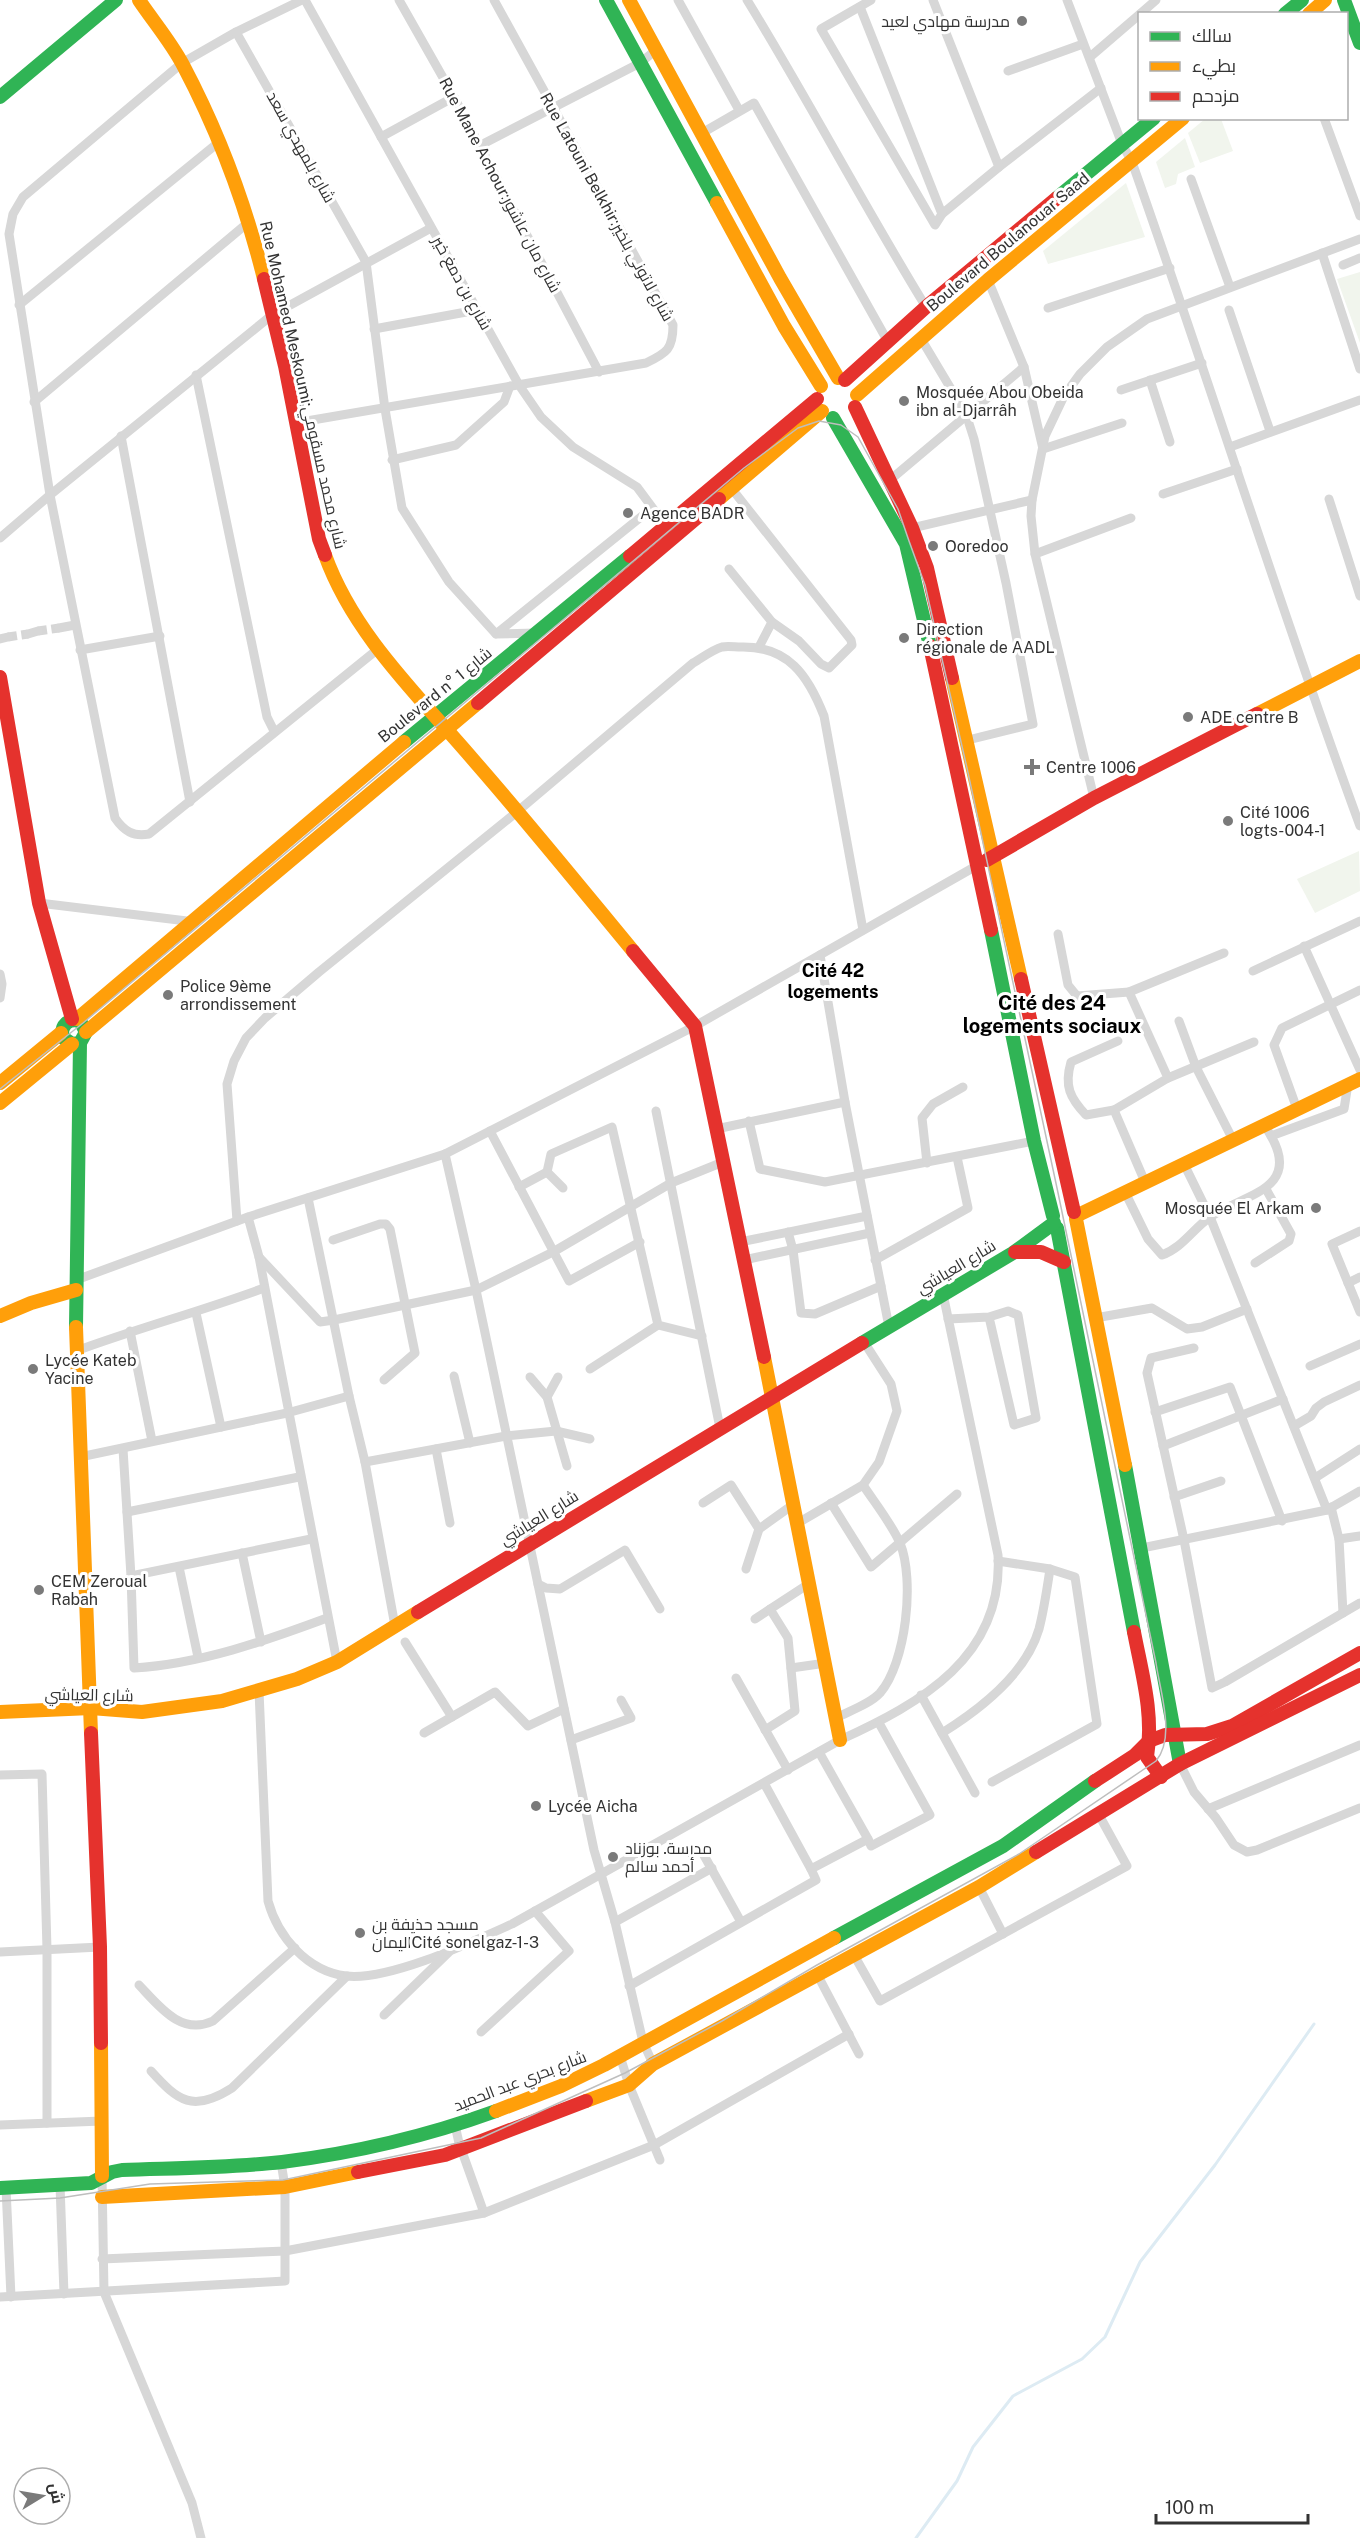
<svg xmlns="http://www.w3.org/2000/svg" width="1360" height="2538" font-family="'Public Sans',Cairo,sans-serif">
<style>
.green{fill:#f1f5ed}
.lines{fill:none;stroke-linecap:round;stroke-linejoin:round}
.stream{stroke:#ddebf3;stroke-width:3}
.street-tunnel{stroke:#d6d6d6;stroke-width:9;stroke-dasharray:9 4.5;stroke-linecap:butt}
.street{stroke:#d7d7d7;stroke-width:9}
.fast{stroke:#30b455;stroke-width:14}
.slow{stroke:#ff9f0a;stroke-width:14}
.jam{stroke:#e5322d;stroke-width:14}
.tram{stroke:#bebebe;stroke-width:1.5}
.poi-dot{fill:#7a7a7a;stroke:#fff;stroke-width:2}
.labels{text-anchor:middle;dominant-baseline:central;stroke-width:6;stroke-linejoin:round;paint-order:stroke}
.poi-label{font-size:16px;fill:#333;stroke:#fff;text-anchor:start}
.street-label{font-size:16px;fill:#333;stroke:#fff}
.neighbourhood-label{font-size:18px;font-weight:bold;fill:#000;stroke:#fff}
.quarter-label{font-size:20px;font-weight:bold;fill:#000;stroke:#fff}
</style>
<rect width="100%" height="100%" fill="#fff"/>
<g class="green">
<path d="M 1205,119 L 1221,119 L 1233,151 L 1200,163 L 1188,133 Z"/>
<path d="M 1185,138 L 1195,167 L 1178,174 L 1176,184 L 1165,188 L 1156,162 Z"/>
<path d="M 1126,183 L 1145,237 L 1048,264 L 1043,251 Z"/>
<path d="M 1360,272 L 1360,343 L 1337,279 Z"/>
<path d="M 1359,851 L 1360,891 L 1315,913 L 1297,879 Z"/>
</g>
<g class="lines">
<path class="stream" d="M 916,2538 L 957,2481 L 973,2447 L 1013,2396 L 1082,2359 L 1105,2337 L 1140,2262 L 1215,2165 L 1314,2024"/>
<g class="street-tunnel">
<path d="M 38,631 L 59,628"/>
<path d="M 8,637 L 28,634"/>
</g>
<g class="street">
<path d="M 302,0 L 236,32 L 182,63 L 23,197 L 13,214 L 9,234 L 50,495 L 115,818 C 124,831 133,837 149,834 L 378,649"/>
<path d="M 305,0 L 519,385 L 541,417 L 573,447 L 637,487 L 666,526"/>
<path d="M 399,0 L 454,97 L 599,372"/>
<path d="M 678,0 L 739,110"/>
<path d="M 747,0 C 809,101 864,206 926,307"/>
<path d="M 871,0 L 821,29 L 935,225 L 942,214 L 999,167 L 1101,88"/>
<path d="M 933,0 L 999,167"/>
<path d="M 1067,0 L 1122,144 L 1132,162 C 1210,382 1279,606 1360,826"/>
<path d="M 860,7 L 942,214"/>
<path d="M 1140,14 L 1156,0"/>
<path d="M 236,32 L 366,262 L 385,409 L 402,508 L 449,582 L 496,634"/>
<path d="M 1090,57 L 1140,14"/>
<path d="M 1008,71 L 1083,44"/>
<path d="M 1324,118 L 1360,216"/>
<path d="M 702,133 L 754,103 L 887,340"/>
<path d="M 381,137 L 454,97"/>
<path d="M 479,146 L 640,63 L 656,50"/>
<path d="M 1191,179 L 1230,287"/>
<path d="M 1322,253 L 1360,369"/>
<path d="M 1343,265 L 1360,258"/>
<path d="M 988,280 L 1024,367 L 1043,449 L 1122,423"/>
<path d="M 19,305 L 219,142"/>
<path d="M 1048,308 L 1170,268"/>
<path d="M 1229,310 L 1270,431"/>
<path d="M 374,329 L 477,310"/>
<path d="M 920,337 L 966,414 L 974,439 L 1006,583 L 1033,724 L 968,740"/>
<path d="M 196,375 L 267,717 L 274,731"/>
<path d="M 1150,380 L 1170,442"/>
<path d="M 1121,390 L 1202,363"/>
<path d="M 34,402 L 250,221"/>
<path d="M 295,423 L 646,363 C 667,353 673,349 673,325 L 494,0"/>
<path d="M 121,436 L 190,802"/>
<path d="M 1230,447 L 1360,400"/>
<path d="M 392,460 L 456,445 L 504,402 L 510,386"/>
<path d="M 890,480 L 1024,367"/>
<path d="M 1163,494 L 1237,469"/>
<path d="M 1329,499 L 1360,596"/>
<path d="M 912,528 L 1032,500"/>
<path d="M 0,538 L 50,495 L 272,315 L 431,228"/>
<path d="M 1035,554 L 1131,518"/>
<path d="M 729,569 L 772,622 L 799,641 L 821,664 L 829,668 L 852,645 L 851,640 L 732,489"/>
<path d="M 59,628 L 75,625"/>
<path d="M 535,633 L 496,634 L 652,508"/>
<path d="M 28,634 L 38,631"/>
<path d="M 0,639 L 8,637"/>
<path d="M 759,647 L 772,622"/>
<path d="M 80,650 L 160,636"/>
<path d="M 1094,798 L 1035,554 L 1031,516 L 1032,500 L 1045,436 L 1064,396 L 1080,374 L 1107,347 L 1147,319 L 1360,239"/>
<path d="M 39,903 L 187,921"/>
<path d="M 1058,934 L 1068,985 L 1077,996 L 1129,992"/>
<path d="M 1304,946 L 1360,1070"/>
<path d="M 820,955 L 845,1102 L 889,1327"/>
<path d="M 1253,971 L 1360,921"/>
<path d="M 0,974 L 2,984 L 0,998"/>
<path d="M 1179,1021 L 1196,1067 L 1233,1140"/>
<path d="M 1168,1078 L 1254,1042"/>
<path d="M 1297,1109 L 1274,1045 L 1282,1028 L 1360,990"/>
<path d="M 1114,1110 L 1086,1115 C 1070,1098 1064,1086 1071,1062 L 1118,1041"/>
<path d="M 656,1111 L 720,1428"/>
<path d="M 749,1121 L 760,1169 L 825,1182 L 1034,1141"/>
<path d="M 716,1129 L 845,1102"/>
<path d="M 490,1131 L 569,1281 L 640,1242"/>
<path d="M 1268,1131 L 1271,1136 L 1344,1109 L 1348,1084"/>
<path d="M 445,1154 L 476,1290 L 594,1850 L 615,1922 L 643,2042 L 653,2064"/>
<path d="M 927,1163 L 922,1118 L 933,1104 L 963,1087"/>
<path d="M 1184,1164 L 1210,1217 L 1327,1510"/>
<path d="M 1145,1182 L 1114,1110 L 1168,1078 L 1129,992 L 1224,953"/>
<path d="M 519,1187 L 547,1172"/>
<path d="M 563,1188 L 547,1172 L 551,1154 L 612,1127 L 658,1325 L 702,1336"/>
<path d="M 1125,1192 L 1148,1239 L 1162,1255 C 1182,1248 1193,1229 1210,1217 C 1242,1195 1302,1190 1271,1136"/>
<path d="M 308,1198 L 349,1396 L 365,1462 L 395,1626"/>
<path d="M 248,1217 L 259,1257 L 337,1662"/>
<path d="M 237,1221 L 227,1084 L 234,1061 L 246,1038 L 265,1018 L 319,972 L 518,811 L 693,663 C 702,658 712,650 722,647 C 727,646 735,647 741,647 C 788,646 808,675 824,716 L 863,930"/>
<path d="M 1360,1231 L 1332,1244 L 1360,1312"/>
<path d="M 788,1232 L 793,1250 L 801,1313 L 815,1314 L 881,1286"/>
<path d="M 333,1240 L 380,1224 L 386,1224 L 390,1229 L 415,1353 L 384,1380"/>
<path d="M 740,1242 L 867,1216"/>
<path d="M 259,1257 L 320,1322 L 334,1320 L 476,1290 L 553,1252 L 671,1183 L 723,1162"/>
<path d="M 744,1260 L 870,1233"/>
<path d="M 875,1260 L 968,1208 L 957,1157"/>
<path d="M 1255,1263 L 1289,1241 L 1291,1234 L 1266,1189"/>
<path d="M 76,1280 L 248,1217 L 445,1154 L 695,1026 L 978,865"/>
<path d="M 1348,1283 L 1360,1277"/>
<path d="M 196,1313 L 221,1427"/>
<path d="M 1095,1318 L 1152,1308 L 1187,1329 L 1202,1327 L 1247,1309"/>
<path d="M 948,1319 L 989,1317 L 1014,1425 L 1036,1418 L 1018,1315 L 1008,1311 L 989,1317"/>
<path d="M 130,1331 L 152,1441"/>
<path d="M 1194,1348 L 1151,1358 L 1147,1373 L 1184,1540 L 1212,1688 L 1225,1682 L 1360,1603"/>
<path d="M 76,1351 C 138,1328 202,1311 264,1288"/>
<path d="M 1310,1366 L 1360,1344"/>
<path d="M 590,1369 L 658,1325"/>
<path d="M 454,1376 L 470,1443"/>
<path d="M 530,1377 L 547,1397 L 567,1466"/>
<path d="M 547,1397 L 558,1377"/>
<path d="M 1155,1412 L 1230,1387 L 1282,1521"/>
<path d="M 1294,1426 L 1311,1416 L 1316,1408 L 1324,1402 L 1360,1385"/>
<path d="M 1163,1446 L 1283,1399"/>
<path d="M 123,1449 L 131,1576 L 134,1668 C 200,1664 265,1641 327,1618"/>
<path d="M 436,1449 L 450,1523"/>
<path d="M 80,1457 L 287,1413 L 349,1396"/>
<path d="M 365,1462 L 506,1436 L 556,1431 L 590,1439"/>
<path d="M 1315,1478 L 1360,1449"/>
<path d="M 1174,1497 L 1221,1481"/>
<path d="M 703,1503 L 731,1485 L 759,1529 L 794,1504"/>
<path d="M 831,1503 L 871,1567 L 957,1494"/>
<path d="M 1331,1507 L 1339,1539 L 1343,1613"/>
<path d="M 127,1512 L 299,1477"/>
<path d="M 798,1523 L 863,1485 L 879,1462 L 897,1411 L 891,1384 L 864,1342"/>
<path d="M 1339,1539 L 1360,1536"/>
<path d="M 1142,1548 L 1327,1510 L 1360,1491"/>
<path d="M 242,1553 L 261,1642"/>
<path d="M 179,1567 L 198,1657"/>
<path d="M 746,1569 L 759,1529"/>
<path d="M 131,1576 L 311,1539"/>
<path d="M 538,1584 L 546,1588 L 560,1589 L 625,1550 L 660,1609"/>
<path d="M 755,1619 L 810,1583"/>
<path d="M 405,1642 L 452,1717"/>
<path d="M 791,1668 L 826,1663"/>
<path d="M 736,1678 L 788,1770"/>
<path d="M 259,1691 L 268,1901 C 278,1937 307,1971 346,1976 C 389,1981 472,1942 512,1924 L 840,1740 C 921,1703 1004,1657 998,1555 L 943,1294"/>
<path d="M 921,1695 L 975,1793"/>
<path d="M 836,1718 C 849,1711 870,1704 880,1693 C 906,1663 915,1580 900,1543 C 891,1523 875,1503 863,1485"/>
<path d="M 765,1730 L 795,1711 L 788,1638 L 770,1609"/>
<path d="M 424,1733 L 495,1692 L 528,1726 L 564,1709"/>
<path d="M 942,1733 C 979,1710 1026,1674 1039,1629 C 1044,1610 1047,1589 1050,1569"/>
<path d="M 571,1740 L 631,1718 L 621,1700"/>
<path d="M 819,1752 L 868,1839"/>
<path d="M 1180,1764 L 1194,1792 L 1216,1818 L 1234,1845 L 1247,1852 L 1257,1850 L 1360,1808"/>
<path d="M 0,1775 L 42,1774 L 47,1949 L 47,2123"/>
<path d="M 992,1782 L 1097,1724 L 1075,1577 L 1050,1569 L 998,1561"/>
<path d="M 764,1783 L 811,1869"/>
<path d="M 1208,1809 L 1360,1745"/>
<path d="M 701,1850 L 741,1922"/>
<path d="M 979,1887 L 1003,1934"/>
<path d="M 615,1922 L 712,1868"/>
<path d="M 0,1952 L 100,1947"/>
<path d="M 854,1955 L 880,2001 L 1127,1866 L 1099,1815"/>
<path d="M 817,1974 L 859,2054"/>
<path d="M 139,1985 C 159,2006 181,2036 213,2021 L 295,1948"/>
<path d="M 629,1986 L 816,1880 L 811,1869 L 868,1839 L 871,1846 L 930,1815 L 879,1723"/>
<path d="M 384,2015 L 449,1952"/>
<path d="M 481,2032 L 569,1951 L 535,1911"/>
<path d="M 620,2056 L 629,2085 L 660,2160"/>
<path d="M 151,2071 C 178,2101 193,2113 232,2088 L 347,1976"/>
<path d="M 0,2125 L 102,2121"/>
<path d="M 455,2125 L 459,2143 L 484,2213"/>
<path d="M 102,2176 L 104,2292 L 192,2503 L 201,2538"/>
<path d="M 60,2185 L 64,2294"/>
<path d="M 6,2188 L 11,2297"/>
<path d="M 102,2259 L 285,2251 L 484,2213 L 654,2145 L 849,2034"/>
<path d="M 0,2297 L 285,2281 L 285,2187 L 281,2162"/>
</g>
<g class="fast">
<path d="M 606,0 L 717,203"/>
<path d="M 1344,0 L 1360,43"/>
<path d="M 1285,14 L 1302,0"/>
<path d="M 0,97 L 116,0"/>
<path d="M 1057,198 L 1154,118"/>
<path d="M 833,418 L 906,544 L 930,646"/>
<path d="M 404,742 L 630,556"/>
<path d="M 991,930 L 1034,1141 L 1053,1216"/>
<path d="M 1057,1228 L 1134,1632"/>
<path d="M 76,1327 L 80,1043 L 86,1032 L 80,1021 C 68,1018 61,1025 62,1037 L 72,1044 L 80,1043"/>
<path d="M 862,1343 L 1013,1253 L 1054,1223"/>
<path d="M 1125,1465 L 1180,1764"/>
<path d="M 834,1938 L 1003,1846 L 1095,1781"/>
<path d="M 0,2188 L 91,2183 L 112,2172 L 122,2170 C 175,2168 229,2168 282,2162 C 355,2153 427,2136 496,2111"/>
</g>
<g class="slow">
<path d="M 139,0 C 153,21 171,42 183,65 C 220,135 245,202 264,279"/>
<path d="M 629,0 L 780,278 L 838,378"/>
<path d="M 1309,14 L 1325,0"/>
<path d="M 717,203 L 784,326 L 821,386"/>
<path d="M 857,395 L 988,280 L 1183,118"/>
<path d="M 719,499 L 822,411"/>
<path d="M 325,555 C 354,636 421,698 476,763 C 530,825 581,888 633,951"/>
<path d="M 952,678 L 1021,979"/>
<path d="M 1257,714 L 1360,661"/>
<path d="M 77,1019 L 404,742"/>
<path d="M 86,1032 L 478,703"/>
<path d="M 0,1083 L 61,1033"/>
<path d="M 0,1103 L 72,1044"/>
<path d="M 1076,1216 L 1360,1079"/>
<path d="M 1076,1219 L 1125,1465"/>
<path d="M 0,1316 L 31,1303 L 76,1290"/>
<path d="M 76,1327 L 91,1733"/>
<path d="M 764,1357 L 840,1740"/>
<path d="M 0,1712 L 91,1708 L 142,1712 L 222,1701 L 297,1679 L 337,1662 L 418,1612"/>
<path d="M 101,2043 L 102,2176"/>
<path d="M 586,2101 L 629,2085 L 653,2064 L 979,1887 L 1036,1852"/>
<path d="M 496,2111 L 561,2086 L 604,2065 L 834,1938"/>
<path d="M 102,2197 L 285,2187 L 358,2172"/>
</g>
<g class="jam">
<path d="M 264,279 L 285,366 L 319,539 L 325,555"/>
<path d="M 845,380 L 926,307 L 1057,198"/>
<path d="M 855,407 L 912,528 L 927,568 L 952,678"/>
<path d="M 630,556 L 817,399"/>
<path d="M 930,646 L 991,930"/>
<path d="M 0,677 L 39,903 L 72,1019"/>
<path d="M 478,703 L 719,499"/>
<path d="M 987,860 L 1094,798 L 1257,714"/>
<path d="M 633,951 L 695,1026 L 764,1357"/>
<path d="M 1021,979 L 1074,1212"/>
<path d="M 1015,1252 L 1041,1252 L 1064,1262"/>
<path d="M 418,1612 L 862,1343"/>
<path d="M 1134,1632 C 1142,1674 1154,1714 1147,1757 L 1161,1777"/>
<path d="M 91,1733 L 100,1947 L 101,2043"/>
<path d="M 1095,1781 L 1135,1755 L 1149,1741 L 1165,1735 L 1207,1734 L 1232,1726 L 1360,1653"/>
<path d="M 1036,1852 L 1180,1764 L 1360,1675"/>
<path d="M 358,2172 L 445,2155 L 586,2101"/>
</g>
<path class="tram" d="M 0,1089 L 83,1023 L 744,468 L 798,428 L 819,421 L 841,425 L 858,437 L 898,509 L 909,541 L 925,585 L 967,768 L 1057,1188 L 1156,1663 C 1160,1691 1176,1737 1156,1761 L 1019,1854 L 817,1965 L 722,2021 L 625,2073 L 481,2138 L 283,2180 L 150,2184 L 60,2198 L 0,2201"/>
</g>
<g class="poi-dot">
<circle cx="1022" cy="21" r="6"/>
<circle cx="904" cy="401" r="6"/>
<circle cx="628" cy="513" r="6"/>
<circle cx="933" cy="546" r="6"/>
<circle cx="904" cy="638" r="6"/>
<circle cx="1188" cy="717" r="6"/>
<path d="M1029 758h6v6h6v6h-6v6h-6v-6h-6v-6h6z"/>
<circle cx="1228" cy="821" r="6"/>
<circle cx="168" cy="995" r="6"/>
<circle cx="1316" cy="1208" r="6"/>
<circle cx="33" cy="1369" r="6"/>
<circle cx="39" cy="1590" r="6"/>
<circle cx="536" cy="1806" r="6"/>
<circle cx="613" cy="1857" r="6"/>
<circle cx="360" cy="1933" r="6"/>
</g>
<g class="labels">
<g class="poi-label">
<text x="1010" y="21" text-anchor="end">مدرسة مهادي لعيد</text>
<text x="916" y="392">Mosquée Abou Obeida<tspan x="916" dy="18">ibn al-Djarrâh</tspan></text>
<text x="640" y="513">Agence BADR</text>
<text x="945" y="546">Ooredoo</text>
<text x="916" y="629">Direction<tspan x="916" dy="18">régionale de AADL</tspan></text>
<text x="1200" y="717">ADE centre B</text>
<text x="1046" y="767">Centre 1006</text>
<text x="1240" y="812">Cité 1006<tspan x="1240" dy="18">logts-004-1</tspan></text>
<text x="180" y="986">Police 9ème<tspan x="180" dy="18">arrondissement</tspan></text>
<text x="1304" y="1208" text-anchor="end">Mosquée El Arkam</text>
<text x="45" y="1360">Lycée Kateb<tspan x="45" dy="18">Yacine</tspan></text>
<text x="51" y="1581">CEM Zeroual<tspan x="51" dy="18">Rabah</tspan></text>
<text x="548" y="1806">Lycée Aicha</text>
<text x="625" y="1848">مدرسة. بوزناد<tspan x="625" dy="18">أحمد سالم</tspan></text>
<text x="372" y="1924">مسجد حذيفة بن<tspan x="372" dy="18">اليمانCité sonelgaz-1-3</tspan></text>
</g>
<g class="street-label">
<text transform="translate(301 147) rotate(61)">شارع بلمهدي سعد</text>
<text transform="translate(500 185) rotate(62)">Rue Mane Achour;شارع مان عاشور</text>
<text transform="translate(607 207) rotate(61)">Rue Latouni Belkhir;شارع لاتوني بلخير</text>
<text transform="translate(1008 242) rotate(-40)">Boulevard Boulanouar Saad</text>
<text transform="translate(462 283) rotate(61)">شارع بن دمغ خير</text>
<text transform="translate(303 385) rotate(77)">Rue Mohamed Meskoumi;شارع محمد مسقومي</text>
<text transform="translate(435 695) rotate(-39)">Boulevard n° شارع 1</text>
<text transform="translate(956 1267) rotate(-31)">شارع العياشي</text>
<text transform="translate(539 1518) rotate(-32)">شارع العياشي</text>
<text transform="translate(89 1695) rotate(1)">شارع العياشي</text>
<text transform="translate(520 2081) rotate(-21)">شارع بحري عبد الحميد</text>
</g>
<g class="neighbourhood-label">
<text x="833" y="970">Cité 42<tspan x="833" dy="21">logements</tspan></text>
</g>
<g class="quarter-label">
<text x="1052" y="1003">Cité des 24<tspan x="1052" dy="23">logements sociaux</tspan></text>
</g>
</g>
<rect x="1138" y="12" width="210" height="108" fill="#ffffff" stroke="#adadad" stroke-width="1.5"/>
<rect x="1150" y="32" width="30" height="9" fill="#30b455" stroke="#adadad" stroke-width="1.5"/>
<text x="1192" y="42" font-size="18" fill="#333333">سالك</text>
<rect x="1150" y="62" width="30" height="9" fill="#ff9f0a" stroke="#adadad" stroke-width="1.5"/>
<text x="1192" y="72" font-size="18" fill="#333333">بطيء</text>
<rect x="1150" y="92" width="30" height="9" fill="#e5322d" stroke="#adadad" stroke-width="1.5"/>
<text x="1192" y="102" font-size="18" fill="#333333">مزدحم</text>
<g transform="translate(42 2496) rotate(79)"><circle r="28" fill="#ffffff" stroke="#adadad" stroke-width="1.5"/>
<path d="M0-4.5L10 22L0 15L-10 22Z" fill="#7a7a7a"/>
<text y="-9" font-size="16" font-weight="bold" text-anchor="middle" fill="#333333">ش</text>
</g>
<path d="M1156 2514v9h152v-9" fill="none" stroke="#333333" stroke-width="3"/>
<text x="1165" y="2514" font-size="18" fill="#333333" stroke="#ffffff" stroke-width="4.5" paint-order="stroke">100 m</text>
</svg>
